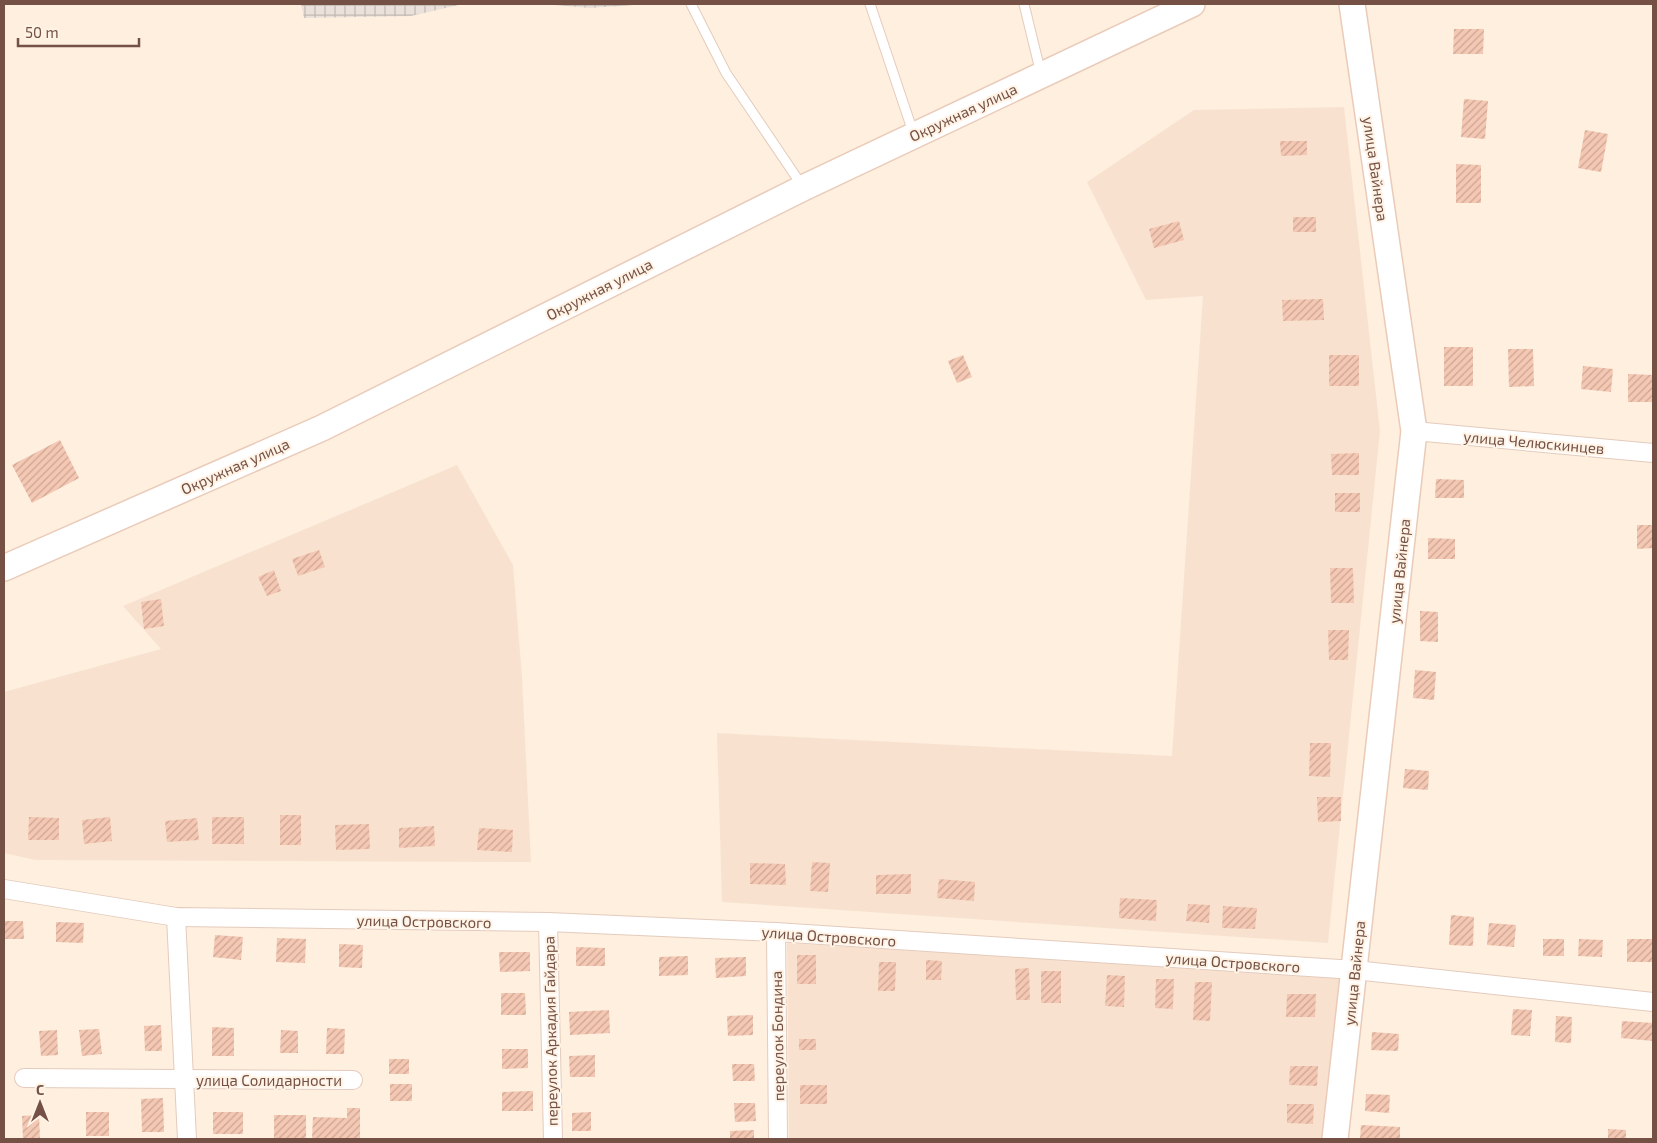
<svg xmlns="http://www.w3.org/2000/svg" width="1657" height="1143" font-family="'Exo 2',sans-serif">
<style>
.residential{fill:#f8e2cf}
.industrial{fill:url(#industrial-grid)}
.building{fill:url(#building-hatch)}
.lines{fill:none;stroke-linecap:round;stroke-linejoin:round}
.lane-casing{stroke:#e4cbbd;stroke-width:11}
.street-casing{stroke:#e4cbbd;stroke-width:20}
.secondary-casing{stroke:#eacbb9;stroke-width:28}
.lane{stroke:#fff;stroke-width:9}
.street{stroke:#fff;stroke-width:18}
.secondary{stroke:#fff;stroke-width:25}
.labels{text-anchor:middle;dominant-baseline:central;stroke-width:4;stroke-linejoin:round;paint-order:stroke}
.street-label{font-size:15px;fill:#755145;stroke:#fff3e6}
</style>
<defs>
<pattern id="industrial-grid" width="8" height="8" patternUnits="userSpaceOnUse" patternTransform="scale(1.25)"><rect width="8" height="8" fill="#ebe1db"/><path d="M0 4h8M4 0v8" fill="none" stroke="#c3b9b3"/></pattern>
<pattern id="building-hatch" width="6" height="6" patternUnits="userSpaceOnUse" patternTransform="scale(1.25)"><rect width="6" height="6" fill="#f5c8b4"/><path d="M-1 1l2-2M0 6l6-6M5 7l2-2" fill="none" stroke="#cba594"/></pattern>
</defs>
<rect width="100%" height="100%" fill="#feefde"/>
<g class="residential">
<path d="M 1344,107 L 1380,431 L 1328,943 L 722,902 L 717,733 L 1172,756 L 1203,296 L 1146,300 L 1087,182 L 1194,110 Z"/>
<path d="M 457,465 L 513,565 L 522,677 L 531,862 L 35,860 L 4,853 L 4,692 L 161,649 L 123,606 Z"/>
<path d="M 787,943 L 1342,977 L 1326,1139 L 789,1139 Z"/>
</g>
<g class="industrial">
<path d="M 301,4 L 463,4 L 411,16 L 304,18 Z"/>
<path d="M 543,4 L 649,4 L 590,8 Z"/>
</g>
<g class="building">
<path d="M 1454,29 L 1484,29 L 1483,54 L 1453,54 Z"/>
<path d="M 1464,99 L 1488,101 L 1485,139 L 1461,137 Z"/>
<path d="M 1585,130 L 1608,134 L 1601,172 L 1578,168 Z"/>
<path d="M 1280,141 L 1307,141 L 1307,155 L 1281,156 Z"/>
<path d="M 1456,164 L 1481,165 L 1481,203 L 1456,203 Z"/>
<rect x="1293" y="217" width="23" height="15"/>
<path d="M 1179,221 L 1184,240 L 1154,248 L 1149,229 Z"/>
<path d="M 1323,299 L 1324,320 L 1283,321 L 1282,300 Z"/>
<rect x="1444" y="347" width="29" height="39"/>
<path d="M 1508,349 L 1533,349 L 1534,386 L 1509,387 Z"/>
<path d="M 963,355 L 972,377 L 957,383 L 948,361 Z"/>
<rect x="1329" y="355" width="30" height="31"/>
<path d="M 1583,366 L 1613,369 L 1611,392 L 1581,389 Z"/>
<path d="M 1628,374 L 1653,375 L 1653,402 L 1628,402 Z"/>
<path d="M 60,440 L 79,478 L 32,503 L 12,465 Z"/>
<path d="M 1359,453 L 1359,475 L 1332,475 L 1331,454 Z"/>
<path d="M 1436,479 L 1464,480 L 1464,498 L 1435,498 Z"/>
<rect x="1335" y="493" width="25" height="19"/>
<path d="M 1637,525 L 1653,525 L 1653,548 L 1637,549 Z"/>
<path d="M 1428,538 L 1455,539 L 1455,559 L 1428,559 Z"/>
<path d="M 319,550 L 325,567 L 298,576 L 292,559 Z"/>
<path d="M 1330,568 L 1353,568 L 1354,603 L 1331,603 Z"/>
<path d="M 274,570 L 281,591 L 267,596 L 258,577 Z"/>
<path d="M 161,599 L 164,626 L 144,629 L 141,602 Z"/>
<path d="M 1420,611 L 1438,612 L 1438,642 L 1420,641 Z"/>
<path d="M 1328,630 L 1349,630 L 1348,660 L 1329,660 Z"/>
<path d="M 1415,670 L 1436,672 L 1434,700 L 1413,698 Z"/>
<path d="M 1310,743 L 1331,743 L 1330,777 L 1309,776 Z"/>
<path d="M 1405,769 L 1429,771 L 1428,790 L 1403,788 Z"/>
<path d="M 1317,797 L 1341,797 L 1341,821 L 1318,822 Z"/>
<rect x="280" y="815" width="21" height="30"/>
<path d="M 29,817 L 59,818 L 59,840 L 28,840 Z"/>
<path d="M 110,817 L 112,841 L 84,844 L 82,820 Z"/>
<rect x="212" y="817" width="32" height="27"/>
<path d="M 197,818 L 199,840 L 167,842 L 165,821 Z"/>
<path d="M 369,824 L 370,849 L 336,850 L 335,825 Z"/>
<path d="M 434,826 L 435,846 L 399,848 L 399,828 Z"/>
<path d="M 479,828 L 513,830 L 512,852 L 477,850 Z"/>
<path d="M 812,862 L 830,863 L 828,892 L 810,891 Z"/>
<path d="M 750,863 L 785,864 L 786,885 L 750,884 Z"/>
<path d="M 911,874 L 911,894 L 876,894 L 876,875 Z"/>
<path d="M 939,879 L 975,882 L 974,901 L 937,898 Z"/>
<path d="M 1120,898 L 1157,900 L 1156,921 L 1119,918 Z"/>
<path d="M 1188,904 L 1210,905 L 1209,923 L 1186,921 Z"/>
<path d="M 1223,906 L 1257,908 L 1255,929 L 1222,928 Z"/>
<path d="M 1451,915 L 1474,917 L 1473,946 L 1449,945 Z"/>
<path d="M 4,921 L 23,921 L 24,939 L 4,939 Z"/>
<path d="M 56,922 L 84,923 L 83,943 L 56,942 Z"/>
<path d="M 1489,923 L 1516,925 L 1514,947 L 1487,945 Z"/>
<path d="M 215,935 L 243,937 L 241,960 L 213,957 Z"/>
<path d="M 277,938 L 306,939 L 305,963 L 276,962 Z"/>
<rect x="1543" y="939" width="21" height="17"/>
<path d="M 1579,939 L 1603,940 L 1602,957 L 1578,956 Z"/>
<rect x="1627" y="939" width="26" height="23"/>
<path d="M 339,944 L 363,945 L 362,968 L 339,967 Z"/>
<path d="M 576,947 L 605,948 L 605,966 L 576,966 Z"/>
<path d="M 499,952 L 530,952 L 530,971 L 500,972 Z"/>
<rect x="797" y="955" width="19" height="29"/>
<path d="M 688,956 L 688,975 L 659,976 L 659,957 Z"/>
<path d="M 746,957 L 746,976 L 716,978 L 715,958 Z"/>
<path d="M 926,960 L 942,961 L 941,980 L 926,980 Z"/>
<path d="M 879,962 L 896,962 L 895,991 L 878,991 Z"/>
<path d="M 1029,968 L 1030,1000 L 1016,1000 L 1015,969 Z"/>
<rect x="1041" y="971" width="20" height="32"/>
<path d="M 1107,975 L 1125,976 L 1124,1007 L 1105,1006 Z"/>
<path d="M 1156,979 L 1174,979 L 1173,1009 L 1155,1008 Z"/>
<path d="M 1195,982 L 1212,982 L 1210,1021 L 1193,1020 Z"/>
<path d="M 501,993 L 525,993 L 526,1015 L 501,1015 Z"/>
<path d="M 1287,994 L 1316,994 L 1315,1017 L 1286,1017 Z"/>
<path d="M 1513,1009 L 1532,1010 L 1530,1036 L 1511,1035 Z"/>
<path d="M 609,1010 L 610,1033 L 570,1035 L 569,1012 Z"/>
<path d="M 753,1015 L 753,1035 L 728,1036 L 727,1016 Z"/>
<path d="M 1556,1016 L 1572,1017 L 1571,1043 L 1555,1042 Z"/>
<path d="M 1622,1021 L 1653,1023 L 1653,1041 L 1621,1038 Z"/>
<path d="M 161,1025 L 162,1051 L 145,1051 L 144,1026 Z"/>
<path d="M 212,1027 L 234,1028 L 234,1056 L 212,1056 Z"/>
<path d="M 327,1028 L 345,1029 L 344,1054 L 326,1054 Z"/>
<path d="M 99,1029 L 102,1054 L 82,1056 L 79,1030 Z"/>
<path d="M 57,1030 L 58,1055 L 41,1056 L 39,1031 Z"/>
<path d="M 281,1030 L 298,1031 L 298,1053 L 280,1053 Z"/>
<path d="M 1372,1032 L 1399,1034 L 1398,1051 L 1371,1050 Z"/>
<rect x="799" y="1039" width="17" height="11"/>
<path d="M 502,1049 L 528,1049 L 528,1068 L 502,1069 Z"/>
<path d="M 595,1055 L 595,1077 L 570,1077 L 569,1056 Z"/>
<rect x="389" y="1059" width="20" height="15"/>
<path d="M 732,1064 L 754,1064 L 755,1081 L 733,1081 Z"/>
<path d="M 1290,1066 L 1318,1066 L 1317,1086 L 1289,1085 Z"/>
<rect x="390" y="1084" width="22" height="17"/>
<rect x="800" y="1085" width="27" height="19"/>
<path d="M 533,1091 L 533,1111 L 502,1111 L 502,1092 Z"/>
<path d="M 1366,1094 L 1390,1095 L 1389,1113 L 1365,1111 Z"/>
<path d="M 163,1098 L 164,1132 L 142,1132 L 141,1099 Z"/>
<path d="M 734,1103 L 755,1103 L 756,1121 L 735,1122 Z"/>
<path d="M 1287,1104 L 1314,1104 L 1313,1124 L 1287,1123 Z"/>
<path d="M 347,1108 L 360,1108 L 360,1139 L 312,1138 L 313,1117 L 347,1118 Z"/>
<rect x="86" y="1112" width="23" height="24"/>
<rect x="213" y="1112" width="30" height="22"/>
<path d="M 591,1112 L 591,1131 L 572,1131 L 572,1113 Z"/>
<path d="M 39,1115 L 40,1139 L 23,1139 L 22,1116 Z"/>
<rect x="274" y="1115" width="32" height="24"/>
<path d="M 1361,1125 L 1400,1127 L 1400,1139 L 1360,1139 Z"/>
<path d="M 1608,1129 L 1626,1130 L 1626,1139 L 1608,1139 Z"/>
<path d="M 754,1130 L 754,1139 L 730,1139 L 730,1131 Z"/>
</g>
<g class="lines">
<defs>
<g id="lane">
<path d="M 691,4 L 726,73 L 803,187"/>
<path d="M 870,4 L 914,135"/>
<path d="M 1024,4 L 1041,74"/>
</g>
<g id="street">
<path d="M 1414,431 L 1653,453"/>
<path d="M 4,889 L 176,917 L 548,922 L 776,932 L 1355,970 L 1653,1002"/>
<path d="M 176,917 L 187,1139"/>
<path d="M 548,922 L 553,1139"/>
<path d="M 776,932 L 778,1139"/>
<path d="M 24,1078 L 353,1080"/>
</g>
<g id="secondary">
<path d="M 4,568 L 322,428 L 803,188 L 1192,4"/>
<path d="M 1335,1139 L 1414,431 L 1352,4"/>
</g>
</defs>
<use href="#lane" class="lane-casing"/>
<use href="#street" class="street-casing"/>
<use href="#secondary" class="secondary-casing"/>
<use href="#lane" class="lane"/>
<use href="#street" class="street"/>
<use href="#secondary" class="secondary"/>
</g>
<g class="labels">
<g class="street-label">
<text transform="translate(963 112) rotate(-25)">Окружная улица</text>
<text transform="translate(1376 169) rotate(82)">улица Вайнера</text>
<text transform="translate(599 289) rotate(-27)">Окружная улица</text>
<text transform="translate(1534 442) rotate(5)">улица Челюскинцев</text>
<text transform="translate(235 466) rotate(-24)">Окружная улица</text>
<text transform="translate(1399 571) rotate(-84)">улица Вайнера</text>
<text transform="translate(424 921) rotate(1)">улица Островского</text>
<text transform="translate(829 936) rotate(4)">улица Островского</text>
<text transform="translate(1233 962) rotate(4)">улица Островского</text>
<text transform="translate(1354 973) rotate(-84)">улица Вайнера</text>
<text transform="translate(550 1031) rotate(-91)">переулок Аркадия Гайдара</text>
<text transform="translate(777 1036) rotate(-91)">переулок Бондина</text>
<text x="269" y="1080">улица Солидарности</text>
</g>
</g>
<rect width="1657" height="1143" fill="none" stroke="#755145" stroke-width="10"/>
<g transform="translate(40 1103)" stroke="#fff3e6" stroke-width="4" paint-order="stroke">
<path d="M0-4L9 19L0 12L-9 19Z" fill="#755145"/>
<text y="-8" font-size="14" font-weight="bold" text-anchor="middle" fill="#755145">С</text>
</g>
<path d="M18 38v8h121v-8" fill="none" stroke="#755145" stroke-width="2.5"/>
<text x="25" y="38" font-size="15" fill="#755145" stroke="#fff3e6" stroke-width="4" paint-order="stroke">50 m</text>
</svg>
